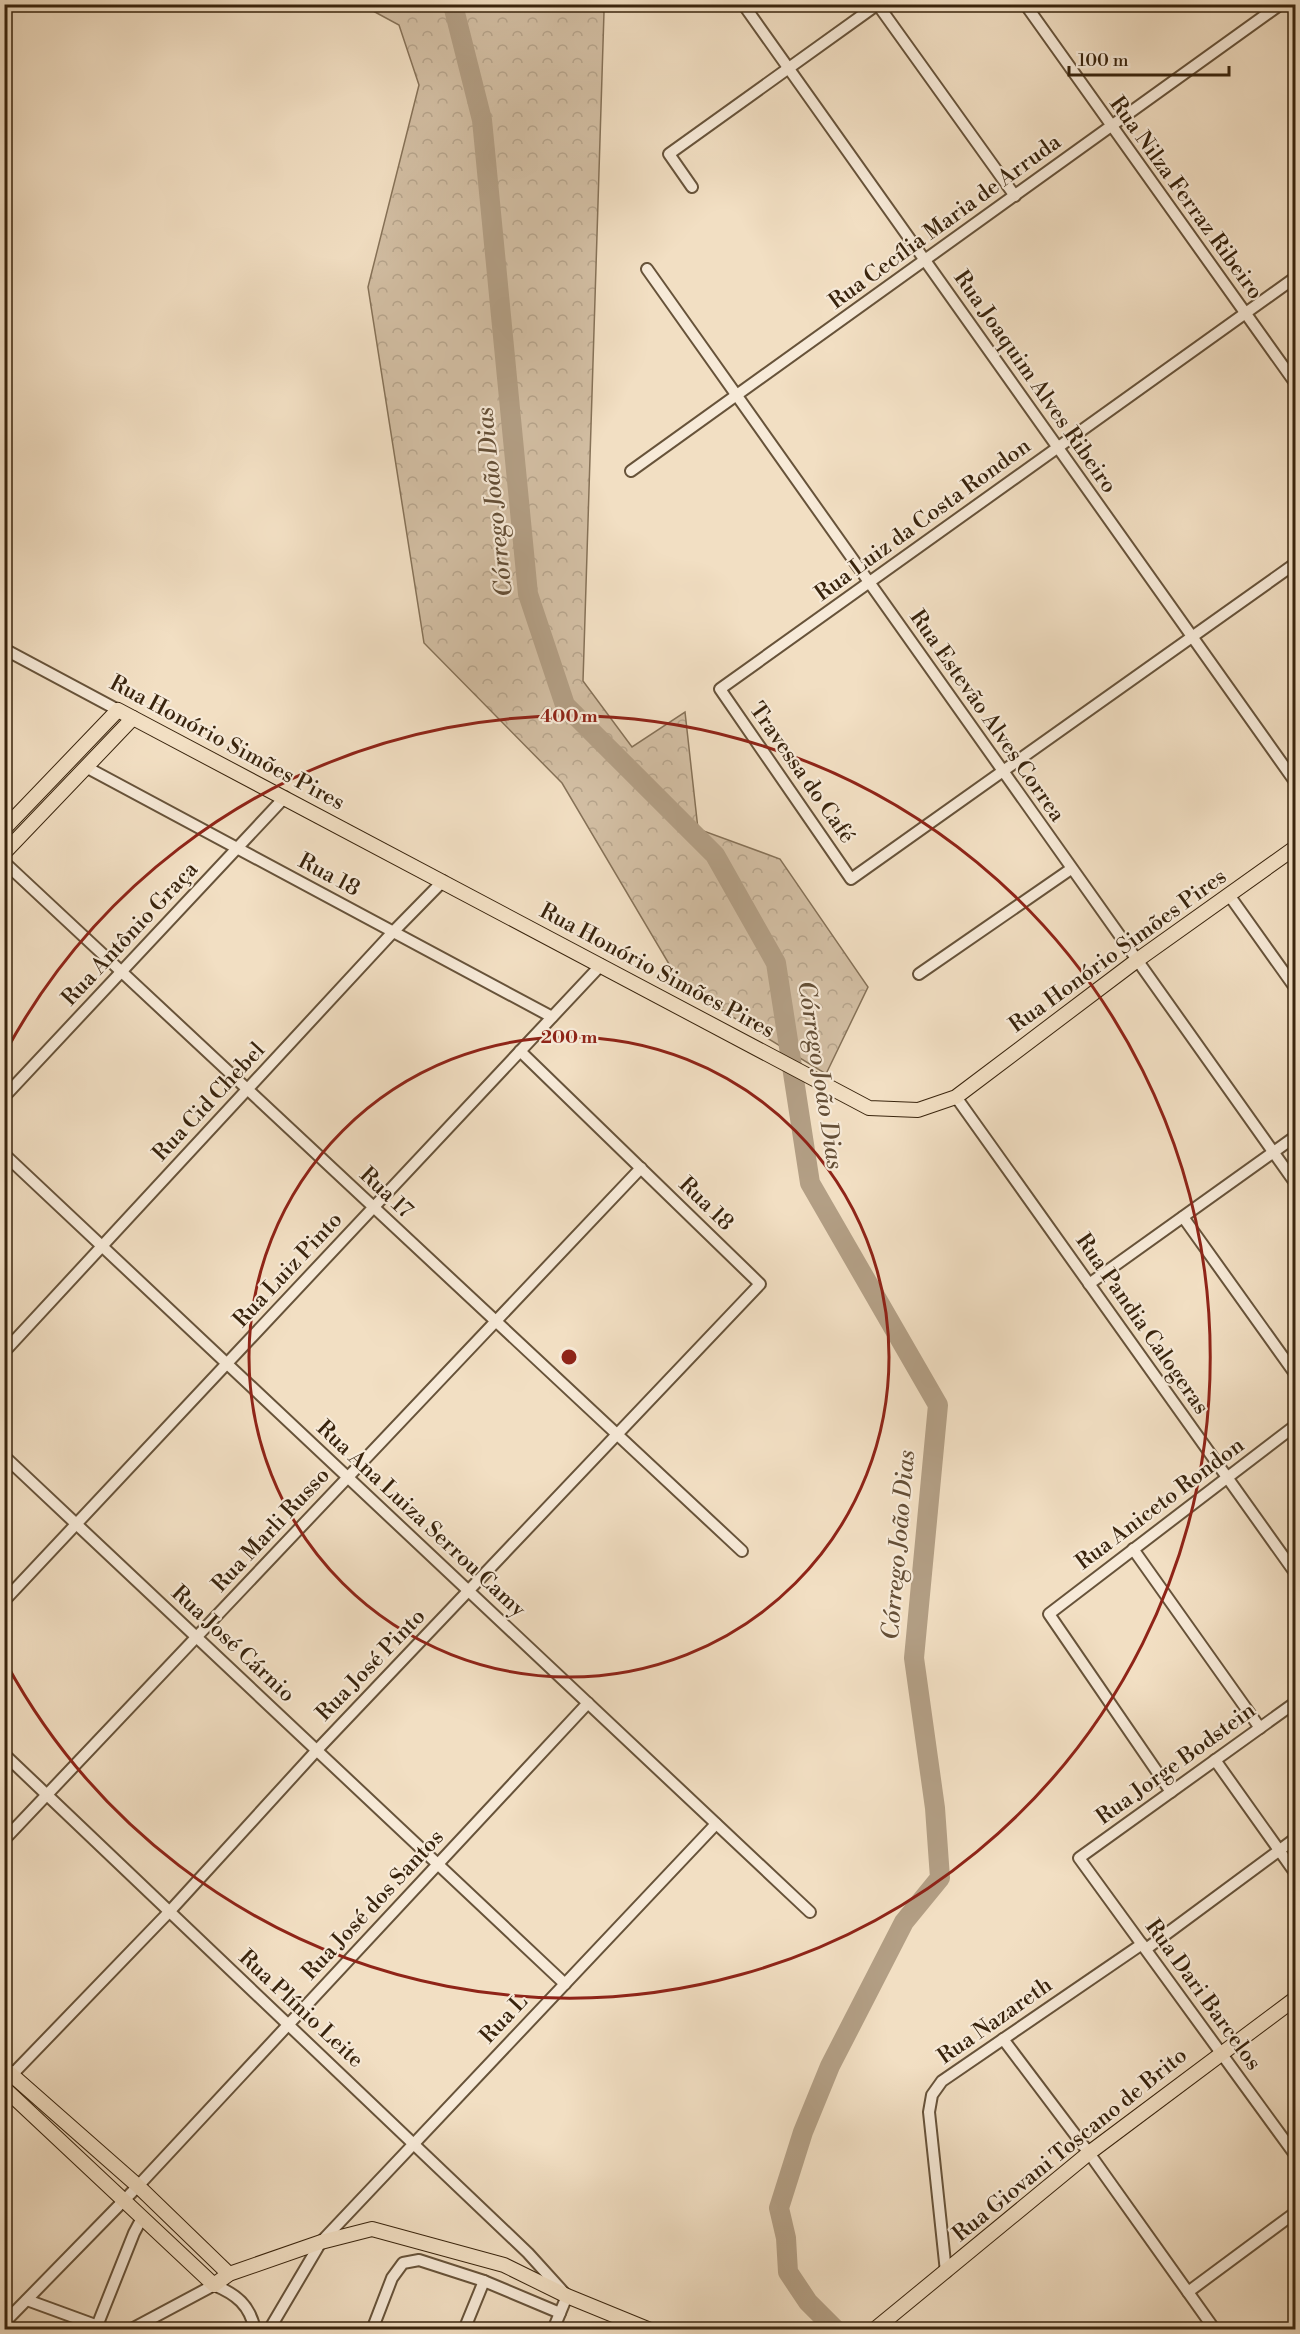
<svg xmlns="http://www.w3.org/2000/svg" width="1300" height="2334" font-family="'Libre Bodoni',serif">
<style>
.forest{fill:url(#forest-crowns);stroke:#867258;stroke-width:1.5}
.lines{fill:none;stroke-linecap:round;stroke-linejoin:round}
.river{stroke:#b39f85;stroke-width:20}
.minor-casing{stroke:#67533a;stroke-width:14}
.major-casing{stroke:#39240d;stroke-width:16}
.minor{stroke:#f7ead8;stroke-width:10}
.major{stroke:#f2dfc3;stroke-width:14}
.ring{fill:none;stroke:#8f2418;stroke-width:3}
.labels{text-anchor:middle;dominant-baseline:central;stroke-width:4.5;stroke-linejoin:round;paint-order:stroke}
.street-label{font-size:22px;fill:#39240d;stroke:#f7ead8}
.water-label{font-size:24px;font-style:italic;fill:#644f37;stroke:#f7ead8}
.centre{fill:#8f2418;stroke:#f7ead8;stroke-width:3}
.ring-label{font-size:18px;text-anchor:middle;font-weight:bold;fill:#8f2418;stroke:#f7ead8;stroke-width:4.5;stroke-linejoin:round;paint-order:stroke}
</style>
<defs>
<pattern id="forest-crowns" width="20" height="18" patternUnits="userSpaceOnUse" patternTransform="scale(1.5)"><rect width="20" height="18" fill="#d3bfa4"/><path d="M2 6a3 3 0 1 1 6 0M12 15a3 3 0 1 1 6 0" fill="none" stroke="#b6a48c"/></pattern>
</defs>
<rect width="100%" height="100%" fill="#f2dfc3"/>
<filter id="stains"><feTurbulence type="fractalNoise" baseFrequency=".00333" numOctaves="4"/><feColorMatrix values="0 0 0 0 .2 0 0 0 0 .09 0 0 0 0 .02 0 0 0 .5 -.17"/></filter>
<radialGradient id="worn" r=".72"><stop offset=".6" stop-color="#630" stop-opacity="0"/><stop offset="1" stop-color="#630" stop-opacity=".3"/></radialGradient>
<path class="forest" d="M 589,4 L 604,12 L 583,681 L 632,747 L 685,712 L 698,829 L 780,859 L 868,987 L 826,1074 L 682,986 L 562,783 L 424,643 L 368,287 L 419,85 L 399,25 L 362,5 Z"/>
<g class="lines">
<path class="river" d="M 451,4 L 454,9 L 482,120 L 528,594 L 565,705 L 715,855 L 776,963 L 810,1183 L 938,1405 L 914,1658 L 935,1808 L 940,1878 L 904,1922 L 830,2066 L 803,2132 L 779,2208 L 786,2238 L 788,2272 L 808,2302 L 836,2330"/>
<defs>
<g id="minor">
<path d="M 743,4 L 1296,783"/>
<path d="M 1025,4 L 1296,384"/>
<path d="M 878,5 L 1015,196"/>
<path d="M 692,187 L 669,154 L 878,4"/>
<path d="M 647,269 L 1296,1184"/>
<path d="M 1296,277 L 720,689 L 851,879 L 1296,563"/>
<path d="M 631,471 L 1281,4"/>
<path d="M 4,649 L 118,710"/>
<path d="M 86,767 L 552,1017"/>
<path d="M 4,862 L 742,1551"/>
<path d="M 1229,895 L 1296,989"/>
<path d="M 919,974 L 1071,869"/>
<path d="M 4,1097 L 285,797"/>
<path d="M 956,1097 L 1296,1574"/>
<path d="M 4,1154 L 810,1912"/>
<path d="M 1183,1217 L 1296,1375"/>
<path d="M 1089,1284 L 1296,1136"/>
<path d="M 4,1352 L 393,932 L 443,881"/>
<path d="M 4,1456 L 565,1984"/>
<path d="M 1133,1549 L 1260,1728"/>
<path d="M 4,1601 L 601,965"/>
<path d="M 1296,1702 L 1079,1858 L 1296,2156"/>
<path d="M 4,1754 L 528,2253 L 567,2296 L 553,2330"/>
<path d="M 1215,1760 L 1296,1874"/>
<path d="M 1171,1792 L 1049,1614 L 1296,1425"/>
<path d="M 4,1840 L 641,1168"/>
<path d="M 1146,1949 L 1296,1838"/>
<path d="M 1003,2039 L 1089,2153 L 1215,2330"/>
<path d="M 4,2083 L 170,1911 L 317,1750 L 760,1284 L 520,1051"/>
<path d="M 946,2272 L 929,2112 L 932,2095 L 942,2081 L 1142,1944"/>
<path d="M 1188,2292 L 1296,2212"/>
<path d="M 27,2300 L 109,2330"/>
<path d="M 4,2323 L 138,2186 L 588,1703"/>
<path d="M 97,2326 L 134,2233 L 142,2218"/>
<path d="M 130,2330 L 214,2285 C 236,2294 250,2305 255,2330"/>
<path d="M 269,2330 L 321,2242 L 716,1824"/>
<path d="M 372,2330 L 392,2278 L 403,2263 L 419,2260 L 484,2281"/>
<path d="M 464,2330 L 484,2281 L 560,2313"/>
</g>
<g id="major">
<path d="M 4,829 L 118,710 L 869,1108 L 918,1110 L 956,1097 L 1136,961 L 1296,847"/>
<path d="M 4,853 L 133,718"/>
<path d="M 4,2068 L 138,2186 L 229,2274"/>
<path d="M 4,2088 L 214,2285 L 229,2274 L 321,2242 L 372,2229 L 504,2265 L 567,2296 L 650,2330"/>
<path d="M 874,2330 L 1089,2153 L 1296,1998"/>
</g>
</defs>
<use href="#minor" class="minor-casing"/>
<use href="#major" class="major-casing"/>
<use href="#minor" class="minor"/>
<use href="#major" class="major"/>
</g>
<g class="ring">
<circle cx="569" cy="1357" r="320"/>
<path d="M6 1051A641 641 0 1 1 6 1663"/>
</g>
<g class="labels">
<g class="street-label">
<text transform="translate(1186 198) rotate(54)">Rua Nilza Ferraz Ribeiro</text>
<text transform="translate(945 222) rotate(-36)">Rua Cecília Maria de Arruda</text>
<text transform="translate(1035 382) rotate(55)">Rua Joaquim Alves Ribeiro</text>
<text transform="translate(923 520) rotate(-36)">Rua Luiz da Costa Rondon</text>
<text transform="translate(987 716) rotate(55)">Rua Estevão Alves Correa</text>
<text transform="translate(227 743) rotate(28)">Rua Honório Simões Pires</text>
<text transform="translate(802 773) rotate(55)">Travessa do Café</text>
<text transform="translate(329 875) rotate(28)">Rua 18</text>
<text transform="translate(130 934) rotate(-47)">Rua Antônio Graça</text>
<text transform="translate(1118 951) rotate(-36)">Rua Honório Simões Pires</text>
<text transform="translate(657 971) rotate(28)">Rua Honório Simões Pires</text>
<text transform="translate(209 1102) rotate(-47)">Rua Cid Chebel</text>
<text transform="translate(386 1193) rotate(43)">Rua 17</text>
<text transform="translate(706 1204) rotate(44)">Rua 18</text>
<text transform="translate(288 1270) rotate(-47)">Rua Luiz Pinto</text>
<text transform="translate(1142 1324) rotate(55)">Rua Pandia Calogeras</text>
<text transform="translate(1160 1504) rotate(-37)">Rua Aniceto Rondon</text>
<text transform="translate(421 1519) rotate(43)">Rua Ana Luiza Serrou Camy</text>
<text transform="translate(271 1530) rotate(-47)">Rua Marli Russo</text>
<text transform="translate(233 1644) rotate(43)">Rua José Cárnio</text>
<text transform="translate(371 1665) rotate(-46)">Rua José Pinto</text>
<text transform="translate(1176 1764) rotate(-36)">Rua Jorge Bodstein</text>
<text transform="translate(373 1905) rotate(-47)">Rua José dos Santos</text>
<text transform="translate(1203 1995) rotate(54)">Rua Dari Barcelos</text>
<text transform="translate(301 2009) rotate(43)">Rua Plínio Leite</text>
<text transform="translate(504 2019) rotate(-47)">Rua L</text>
<text transform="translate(995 2021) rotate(-35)">Rua Nazareth</text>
<text transform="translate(1070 2145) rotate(-39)">Rua Giovani Toscano de Brito</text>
</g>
<g class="water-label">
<text transform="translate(495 502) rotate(-96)">Córrego João Dias</text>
<text transform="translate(820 1075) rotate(81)">Córrego João Dias</text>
<text transform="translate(899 1545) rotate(-85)">Córrego João Dias</text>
</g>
</g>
<circle cx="569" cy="1357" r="9" class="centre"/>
<g class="ring-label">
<text x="569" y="722">400 m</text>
<text x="569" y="1043">200 m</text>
</g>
<rect width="1300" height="2334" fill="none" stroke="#f2dfc3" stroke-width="24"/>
<rect x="6" y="6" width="1288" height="2322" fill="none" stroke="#39240d" stroke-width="3"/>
<rect x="12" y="12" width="1276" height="2310" fill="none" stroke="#39240d" stroke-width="1.5"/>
<path d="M1069 66v9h160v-9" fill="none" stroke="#39240d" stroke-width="3"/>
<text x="1078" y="66" font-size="18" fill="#39240d" stroke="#f7ead8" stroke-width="4.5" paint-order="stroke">100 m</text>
<rect width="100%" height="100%" filter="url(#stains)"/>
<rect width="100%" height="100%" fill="url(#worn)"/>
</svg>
